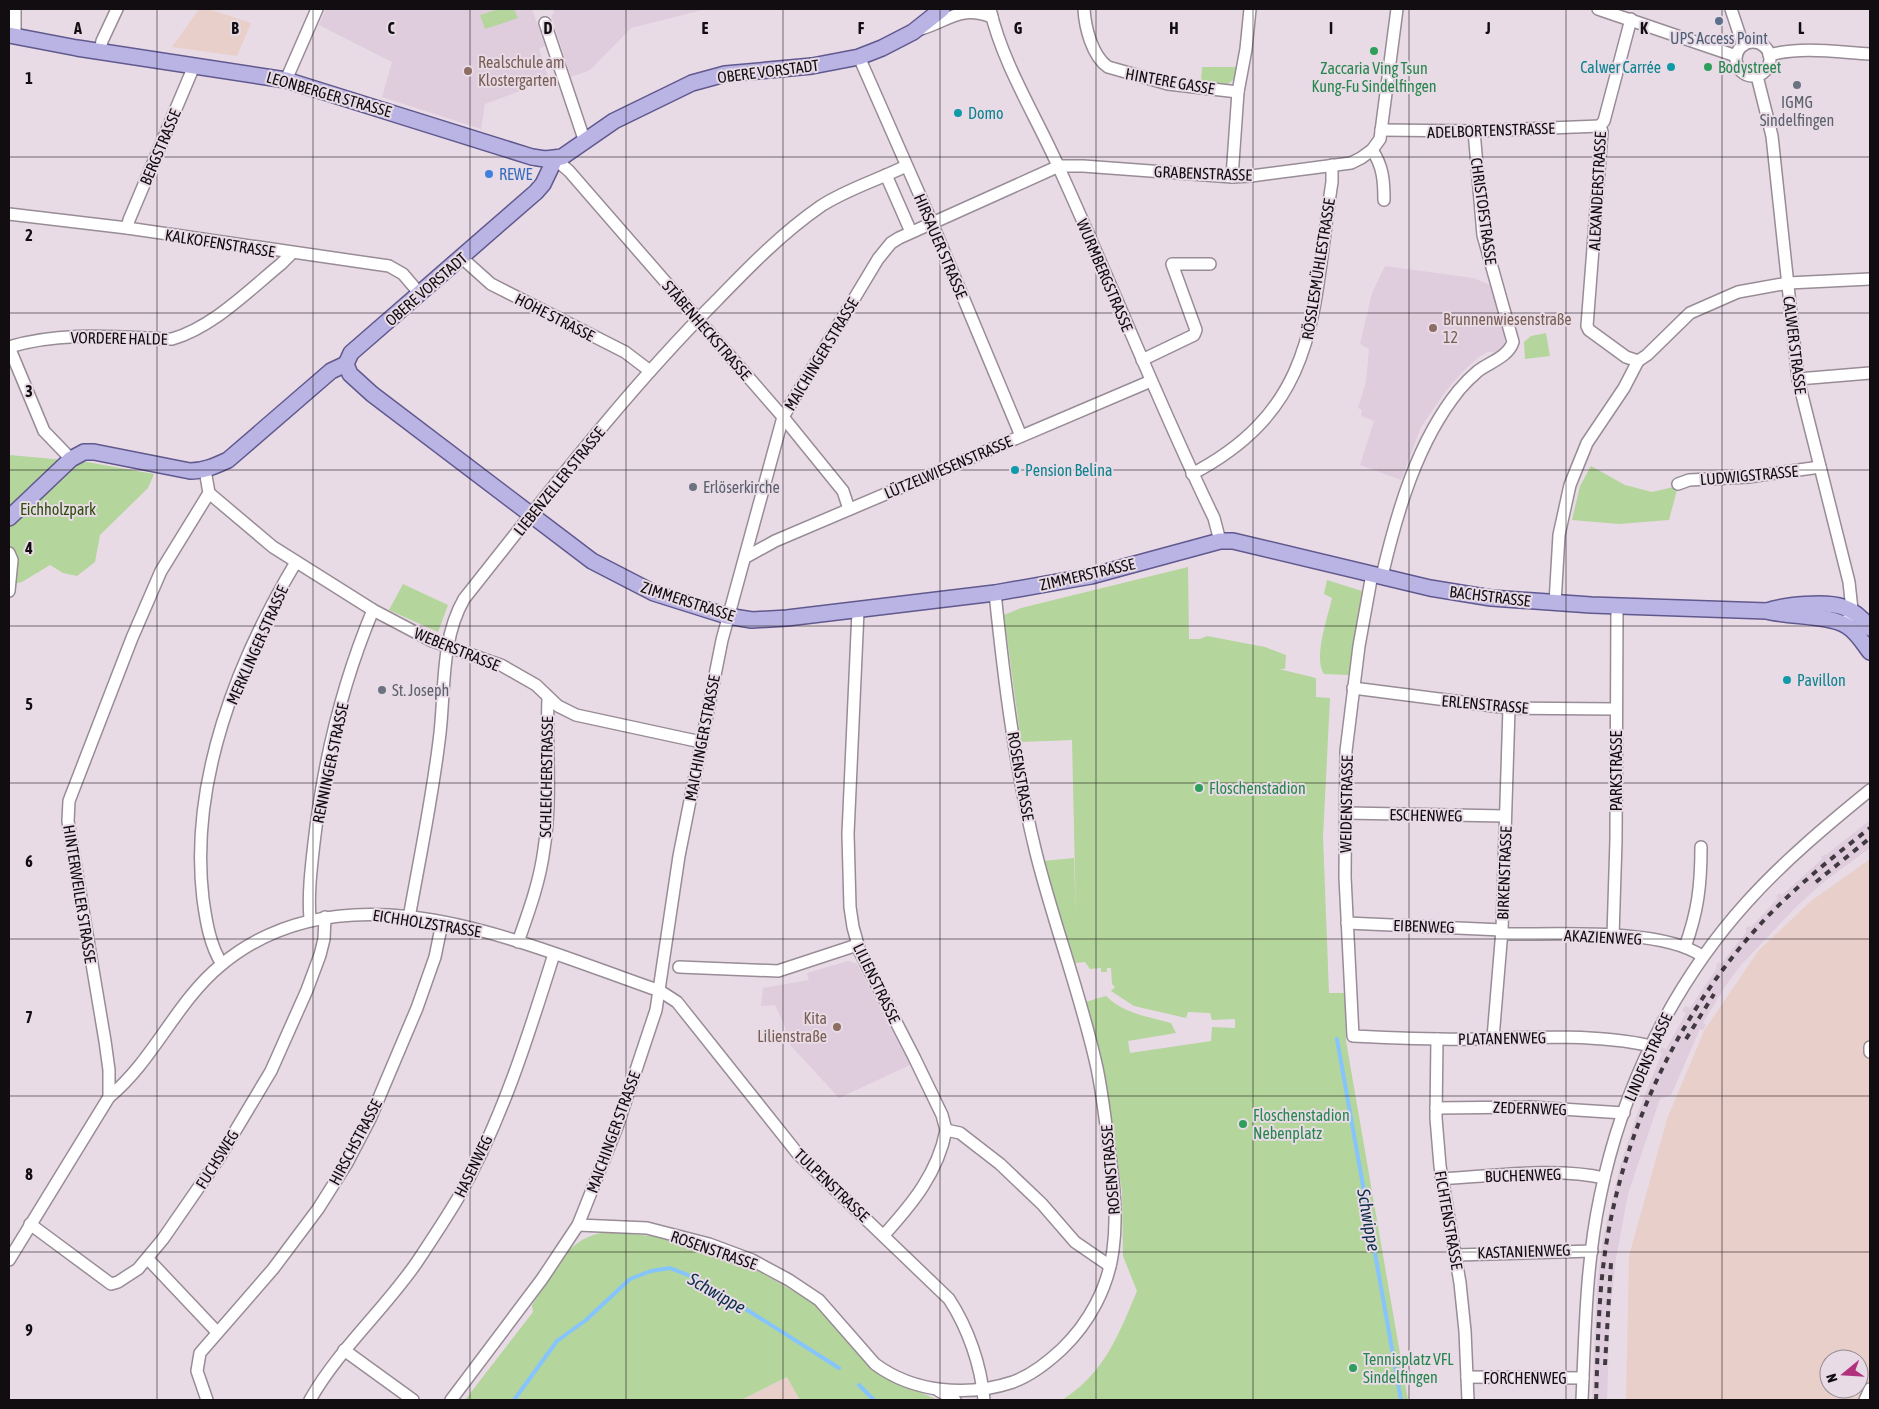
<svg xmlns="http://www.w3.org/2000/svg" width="1879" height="1409" font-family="'Asap Condensed',sans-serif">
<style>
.commercial{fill:#e9cfca}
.industrial{fill:#e9cfc9;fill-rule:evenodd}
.built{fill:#dfccdd}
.green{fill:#b4d59b}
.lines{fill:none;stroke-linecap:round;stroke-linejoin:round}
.stream{stroke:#86c4fd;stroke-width:4}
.minor-casing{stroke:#988c97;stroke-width:14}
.major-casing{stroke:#61598e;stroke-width:18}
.minor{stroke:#fff;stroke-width:11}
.major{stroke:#b9b4e4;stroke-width:15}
.rail{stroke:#40393f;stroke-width:4;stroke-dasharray:6 6;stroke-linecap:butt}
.grid{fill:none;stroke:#120d11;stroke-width:1;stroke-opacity:0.55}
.service-dot{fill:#5c6f8a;stroke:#e8dbe6;stroke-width:2}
.leisure-dot{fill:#2e9e5b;stroke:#e8dbe6;stroke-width:2}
.culture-dot{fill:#0f9aa8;stroke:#e8dbe6;stroke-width:2}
.education-dot{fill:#8d6e63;stroke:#e8dbe6;stroke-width:2}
.worship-dot{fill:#6b7280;stroke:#e8dbe6;stroke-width:2}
.shop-dot{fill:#3f7fe0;stroke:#e8dbe6;stroke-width:2}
.labels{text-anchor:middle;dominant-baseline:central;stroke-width:4;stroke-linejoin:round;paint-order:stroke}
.service-label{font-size:16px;fill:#4e5e75;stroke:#e8dbe6}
.education-label{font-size:16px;fill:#785e54;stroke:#e8dbe6;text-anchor:start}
.culture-label{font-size:16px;fill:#0d838f;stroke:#e8dbe6;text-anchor:start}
.leisure-label{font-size:16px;fill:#27864d;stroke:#e8dbe6;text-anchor:start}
.street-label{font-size:16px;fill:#120d11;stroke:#e8dbe6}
.worship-label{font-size:16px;fill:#5b616d;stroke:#e8dbe6;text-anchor:start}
.shop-label{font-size:16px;fill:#366cbe;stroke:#e8dbe6;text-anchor:start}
.park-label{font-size:16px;fill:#2f4d0d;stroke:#e8dbe6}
.water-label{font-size:18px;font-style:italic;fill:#0e2f4b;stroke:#e8dbe6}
.grid-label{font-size:16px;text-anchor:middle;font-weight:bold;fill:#120d11;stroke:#e8dbe6;stroke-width:4;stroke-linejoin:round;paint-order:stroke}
</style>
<rect width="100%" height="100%" fill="#e8dbe6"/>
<path class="commercial" d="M 199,9 L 209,9 L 251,23 L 237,56 L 172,47 Z"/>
<g class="industrial">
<path d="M 1870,859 L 1870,1400 L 1626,1400 L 1629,1256 L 1667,1119 L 1704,1031 L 1758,951 L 1811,901 ZM 1829,1359 L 1859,1359 L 1859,1389 L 1829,1389 Z"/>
<path d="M 788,1377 L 800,1400 L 741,1400 Z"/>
</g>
<g class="built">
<path d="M 326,9 L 532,9 L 545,46 L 539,49 L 549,80 L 485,104 L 481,129 L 382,97 L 392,62 L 319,25 Z"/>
<path d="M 553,9 L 706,9 L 631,28 L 590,70 L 571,77 L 551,15 L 554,14 Z"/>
<path d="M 1385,266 L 1473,278 L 1493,286 L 1501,313 L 1505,345 L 1497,352 L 1488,352 L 1479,357 L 1462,372 L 1445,392 L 1421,427 L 1401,480 L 1360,465 L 1374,421 L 1361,416 L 1362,410 L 1358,408 L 1366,382 L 1369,349 L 1360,344 L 1372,293 Z"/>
<path d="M 1870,820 L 1870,848 L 1825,881 L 1798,905 L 1741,965 L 1726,985 L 1703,1023 L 1706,1025 L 1703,1030 L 1700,1029 L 1671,1095 L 1660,1099 L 1628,1194 L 1616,1259 L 1610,1312 L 1607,1400 L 1592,1400 L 1597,1285 L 1603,1238 L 1620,1166 L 1636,1117 L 1662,1053 L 1660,1051 L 1662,1047 L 1666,1049 L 1686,1013 L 1682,1011 L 1685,1006 L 1690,1008 L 1717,968 L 1716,966 L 1718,962 L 1721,964 L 1747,931 L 1745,929 L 1748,926 L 1751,927 L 1778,898 L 1776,896 L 1780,893 L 1782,895 L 1822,859 L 1821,857 L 1825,854 L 1826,855 Z"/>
<path d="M 848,961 L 857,964 L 910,1065 L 839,1098 L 782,1036 L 786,1029 L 775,1005 L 761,1006 L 763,988 L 809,980 L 807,973 Z"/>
</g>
<g class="green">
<path d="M 499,9 L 514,9 L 518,18 L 485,29 L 480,15 Z"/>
<path d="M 1202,67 L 1238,67 L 1237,77 L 1228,84 L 1201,82 Z"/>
<path d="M 1546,333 L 1550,356 L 1525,359 L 1524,342 L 1531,336 Z"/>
<path d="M 9,455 L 87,462 L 154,474 L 148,488 L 100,535 L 95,562 L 77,576 L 63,573 L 50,565 L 22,582 L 9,585 Z"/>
<path d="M 1591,466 L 1625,485 L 1652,492 L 1678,486 L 1669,520 L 1619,524 L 1572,520 L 1580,486 Z"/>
<path d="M 1188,567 L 1189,639 L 1200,639 L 1207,636 L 1265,647 L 1286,655 L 1285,669 L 1279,669 L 1316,678 L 1316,697 L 1330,698 L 1323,837 L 1329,993 L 1345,993 L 1346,1041 L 1408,1400 L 1062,1400 C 1104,1374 1119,1334 1137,1291 L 1123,1256 L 1122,1191 L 1101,1058 L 1085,1002 L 1106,996 C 1123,1013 1148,1017 1171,1023 L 1176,1033 L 1128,1041 L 1130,1053 L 1211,1041 L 1212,1027 L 1235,1028 L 1235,1019 L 1212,1020 L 1210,1013 L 1188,1012 L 1186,1018 L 1134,1006 L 1111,991 L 1115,987 L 1112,984 L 1111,968 L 1107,968 L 1107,972 L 1101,972 L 1101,968 L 1090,969 L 1085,962 L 1075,963 L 1043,861 L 1074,858 L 1076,917 L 1072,740 L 1021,742 L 1004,615 L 1021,608 Z"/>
<path d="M 1327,580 L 1362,591 L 1349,675 L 1324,674 C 1313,657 1328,617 1332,598 L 1324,594 Z"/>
<path d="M 403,584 L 448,605 L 438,632 L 389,610 Z"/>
<path d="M 609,1232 L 661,1237 L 705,1248 L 760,1272 L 817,1305 L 882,1376 L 938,1400 L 800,1400 L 787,1377 L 741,1400 L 465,1400 L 533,1312 L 532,1305 C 554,1273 566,1235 609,1232 Z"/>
</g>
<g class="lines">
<g class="stream">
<path d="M 1337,1039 L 1401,1400"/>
<path d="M 859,1385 L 874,1400"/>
<path d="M 514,1400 L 557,1341 L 586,1320 L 630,1279 L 651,1271 L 670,1268 L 693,1277 L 730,1299 L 839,1368"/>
</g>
<defs>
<g id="minor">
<path d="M 990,9 C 1003,65 1036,116 1059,168 C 1112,284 1158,403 1214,518 L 1220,541"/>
<path d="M 1084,9 C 1085,27 1092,56 1108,67 L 1168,84 L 1238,92"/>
<path d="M 1598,9 L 1736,56"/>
<path d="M 1731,9 L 1743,45"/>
<path d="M 545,23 L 585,142"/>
<path d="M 921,29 C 950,20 960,5 992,17"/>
<path d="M 15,36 L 15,9"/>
<circle cx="1753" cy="59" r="17"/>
<path d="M 100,51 L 102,41 L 117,9"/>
<path d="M 1769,55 C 1802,46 1837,52 1870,54"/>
<path d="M 859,57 L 932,223 L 1021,436"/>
<path d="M 1757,76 L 1772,136 L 1798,379 L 1849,582 L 1852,610 L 1846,625"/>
<path d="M 286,80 L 317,9"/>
<path d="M 1600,126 L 1602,132 L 1587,326 L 1589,330 L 1626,357 L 1638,361"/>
<path d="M 1600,126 L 1604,121 L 1631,19"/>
<path d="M 1381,130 L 1474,131 L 1600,126"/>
<path d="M 1372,150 C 1383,166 1384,181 1384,200"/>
<path d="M 555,159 L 569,171 L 783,417 L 843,491 L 849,509"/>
<path d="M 886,175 L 911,232"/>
<path d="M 1232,177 L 1238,92 L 1246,49 L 1250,9"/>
<path d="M 9,214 L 127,228 L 389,266 L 403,274 L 420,294"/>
<path d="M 127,228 L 129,220 L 194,66"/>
<path d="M 462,258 L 491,284 L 625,352 L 650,371"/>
<path d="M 1142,360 L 1194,335 L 1196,330 L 1172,264 L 1210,264"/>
<path d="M 1798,379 L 1870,373"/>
<path d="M 71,459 L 44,431 L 9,347 C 62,331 117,337 172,339 C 213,327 248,291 281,264 L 291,254"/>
<path d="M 1192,474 C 1322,406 1312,308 1332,182 L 1332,165"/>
<path d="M 1678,484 L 1689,480 L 1748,477 L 1820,467"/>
<path d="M 209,493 L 273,547 L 373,610 L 432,641 L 501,665 L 536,685 L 558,706 L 576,715 L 701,742"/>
<path d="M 9,553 L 12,560 L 9,591"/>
<path d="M 746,557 L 775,541 L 1151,381"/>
<path d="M 1372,574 L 1359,646 L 1346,751 L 1345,877 L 1353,1036 C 1395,1038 1437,1040 1479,1039 C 1533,1037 1599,1034 1651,1046"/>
<path d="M 1382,576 C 1397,512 1417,442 1459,390 C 1465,383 1472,376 1478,371 C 1490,362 1508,357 1513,342 L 1483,235 L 1474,131"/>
<path d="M 1555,603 L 1559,535 L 1570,485 L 1587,443 L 1624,388 L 1638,361 L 1647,355 L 1690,313 L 1738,292 L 1788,283 L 1870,279"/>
<path d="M 858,611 L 848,834 L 850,907 L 853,927 L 860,952 L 914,1057 L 942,1115 L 946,1130 L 960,1133 L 1000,1164 L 1042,1204 L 1075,1242 L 1110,1266"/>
<path d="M 1353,688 L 1509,708 L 1616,709"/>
<path d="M 1346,813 L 1505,816"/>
<path d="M 409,918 C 420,856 433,795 440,733 C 445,688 441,639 464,599 C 545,497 625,392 717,300 C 750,266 782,233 821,206 C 847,189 878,180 906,166"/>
<path d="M 310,919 C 308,894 311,869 314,843 C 323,764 342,684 373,610"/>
<path d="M 1347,923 L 1502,930"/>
<path d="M 1501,934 C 1553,935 1660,927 1702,956"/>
<path d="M 1613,936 L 1616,840 L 1617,606"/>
<path d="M 518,942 C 529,911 540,881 544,849 C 552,799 546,749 548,699"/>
<path d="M 1685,947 C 1698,911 1701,885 1701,847"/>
<path d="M 222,964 C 210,946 206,921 203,899 C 189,783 237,661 296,562"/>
<path d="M 679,967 L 778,971 L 857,945"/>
<path d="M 1493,1038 L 1502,930 L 1509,708"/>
<path d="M 1437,1039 L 1436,1118 L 1440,1166 L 1460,1283 L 1465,1331 L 1468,1400"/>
<path d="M 1870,1047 L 1870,1052"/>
<path d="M 109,1097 C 154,1060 176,1002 221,965 C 348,859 526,945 660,991 L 677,1002 L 798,1154 L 949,1299 C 968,1328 981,1365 984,1400"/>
<path d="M 1436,1108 L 1530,1107 L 1624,1113"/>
<path d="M 1441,1179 C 1488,1176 1559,1167 1604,1178"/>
<path d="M 30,1224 L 111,1284 L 118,1282 L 138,1269 L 163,1239 L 219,1158 L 271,1071 L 307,990 L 320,955 L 324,939 L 325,917"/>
<path d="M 578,1225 L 647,1228 L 709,1244 L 752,1260 L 789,1280 L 819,1300 L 875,1364 C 914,1393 968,1397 1013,1382 C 1032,1375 1047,1363 1062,1349 C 1089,1323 1108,1288 1113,1250 C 1118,1214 1113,1177 1108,1141 C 1105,1117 1102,1092 1097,1068 C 1081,995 1054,925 1036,853 C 1015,768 1004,680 995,593"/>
<path d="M 884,1235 C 912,1204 938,1173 946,1130"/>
<path d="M 1456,1255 L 1592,1251"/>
<path d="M 148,1259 L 217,1332"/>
<path d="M 9,1260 L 109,1097 L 109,1070 L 105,1041 L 68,821 L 69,801 L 132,638 L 161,571 L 209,493 L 205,470"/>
<path d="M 344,1350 L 413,1400"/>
<path d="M 1467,1377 L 1583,1378"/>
<path d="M 939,1391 L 955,1400"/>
<path d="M 207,1400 L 197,1371 L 200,1353 L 273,1269 L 318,1209 L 347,1163 L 370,1119 L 417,1008 L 435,957 L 442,923"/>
<path d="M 310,1400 C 339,1349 384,1310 417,1262 C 431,1241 445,1220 458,1198 C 501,1123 528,1037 554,954"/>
<path d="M 451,1400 L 542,1279 L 578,1225 L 617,1127 L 656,1010 L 679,856 L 722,640 L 783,417 L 878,259 L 891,243 L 899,238 L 1059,166 L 1083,166 L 1232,177 L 1251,176 L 1351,163 L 1361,158 L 1372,150 L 1380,139 L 1397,9"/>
<path d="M 1582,1400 C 1585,1333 1586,1263 1600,1197 C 1622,1088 1673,984 1747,902 C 1784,861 1827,825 1870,790"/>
<path d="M 1865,1400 L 1870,1389"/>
</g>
<g id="major">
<path d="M 9,35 L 77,48 L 286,80 L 532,157 L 545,159 L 562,157 L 614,121 L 692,83 L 725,74 L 812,66 L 859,57 L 882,48 L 913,32 L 942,9"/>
<path d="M 346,364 L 350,374 L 372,394 L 592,561 L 654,593 L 727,616 L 752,620 L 787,618 L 995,593 L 1091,576 L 1220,541 L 1233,541 L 1430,588 L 1491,598 L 1591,605 L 1767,611 C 1789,617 1829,615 1847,626 C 1857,632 1863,643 1870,652"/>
<path d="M 346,364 L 351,353 L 536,192 L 543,184 L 555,159"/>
<path d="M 9,518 L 71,459 L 84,452 L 94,452 L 190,471 C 204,471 215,466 228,460 L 331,371 L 346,364"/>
<path d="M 1767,611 C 1784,605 1826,601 1843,607 C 1855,611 1863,619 1870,628"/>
</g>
</defs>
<use href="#minor" class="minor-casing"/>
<use href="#major" class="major-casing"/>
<use href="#minor" class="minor"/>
<use href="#major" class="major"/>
<g class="rail">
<path d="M 1816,882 L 1870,838"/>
<path d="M 1686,1039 L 1714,994"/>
<path d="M 1605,1365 L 1611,1263"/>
<path d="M 1596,1400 C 1598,1345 1598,1289 1608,1234 C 1629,1116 1685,1004 1767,917 C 1799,884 1834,856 1870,828"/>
</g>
</g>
<path class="grid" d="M 157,9 L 157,1400M 313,9 L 313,1400M 470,9 L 470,1400M 626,9 L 626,1400M 783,9 L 783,1400M 940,9 L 940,1400M 1096,9 L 1096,1400M 1253,9 L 1253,1400M 1409,9 L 1409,1400M 1566,9 L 1566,1400M 1722,9 L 1722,1400M 9,157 L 1870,157M 9,313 L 1870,313M 9,470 L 1870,470M 9,626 L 1870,626M 9,783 L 1870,783M 9,939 L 1870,939M 9,1096 L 1870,1096M 9,1252 L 1870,1252"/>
<circle class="service-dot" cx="1719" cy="21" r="5"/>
<g class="leisure-dot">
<circle cx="1374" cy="51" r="5"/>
<circle cx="1708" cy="67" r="5"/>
<circle cx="1199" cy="788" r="5"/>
<circle cx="1243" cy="1124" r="5"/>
<circle cx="1353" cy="1368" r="5"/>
</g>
<g class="culture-dot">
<circle cx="1671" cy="67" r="5"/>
<circle cx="958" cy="113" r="5"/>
<circle cx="1015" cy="470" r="5"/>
<circle cx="1787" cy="680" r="5"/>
</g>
<g class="education-dot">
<circle cx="468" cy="71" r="5"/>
<circle cx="1433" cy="328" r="5"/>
<circle cx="837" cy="1027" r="5"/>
</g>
<g class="worship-dot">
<circle cx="1797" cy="85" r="5"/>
<circle cx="693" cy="487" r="5"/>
<circle cx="382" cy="690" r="5"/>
</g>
<circle class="shop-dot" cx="489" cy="174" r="5"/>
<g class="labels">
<g class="service-label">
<text x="1719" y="38">UPS Access Point</text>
</g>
<g class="education-label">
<text x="478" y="62">Realschule am<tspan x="478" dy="18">Klostergarten</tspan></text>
<text x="1443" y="319">Brunnenwiesenstraße<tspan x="1443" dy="18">12</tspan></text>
<text x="827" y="1018" text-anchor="end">Kita<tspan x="827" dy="18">Lilienstraße</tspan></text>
</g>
<g class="culture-label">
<text x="1661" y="67" text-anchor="end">Calwer Carrée</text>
<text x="968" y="113">Domo</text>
<text x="1025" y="470">Pension Belina</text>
<text x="1797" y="680">Pavillon</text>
</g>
<g class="leisure-label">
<text x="1718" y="67">Bodystreet</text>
<text x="1374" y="68" text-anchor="middle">Zaccaria Ving Tsun<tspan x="1374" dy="18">Kung-Fu Sindelfingen</tspan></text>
<text x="1209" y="788">Floschenstadion</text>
<text x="1253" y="1115">Floschenstadion<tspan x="1253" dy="18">Nebenplatz</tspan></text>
<text x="1363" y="1359">Tennisplatz VFL<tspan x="1363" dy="18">Sindelfingen</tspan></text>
</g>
<g class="street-label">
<text transform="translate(768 71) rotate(-7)">OBERE VORSTADT</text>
<text transform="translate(1170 81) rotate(10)">HINTERE GASSE</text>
<text transform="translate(329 94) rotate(16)">LEONBERGER STRASSE</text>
<text transform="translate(1491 130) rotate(-2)">ADELBORTENSTRASSE</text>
<text transform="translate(160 147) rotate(-67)">BERGSTRASSE</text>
<text transform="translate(1203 173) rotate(2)">GRABENSTRASSE</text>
<text transform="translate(1597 191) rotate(-87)">ALEXANDERSTRASSE</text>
<text transform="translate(1484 211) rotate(82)">CHRISTOFSTRASSE</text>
<text transform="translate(220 243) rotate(9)">KALKOFENSTRASSE</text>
<text transform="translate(941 246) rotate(67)">HIRSAUER STRASSE</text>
<text transform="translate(1318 269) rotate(-81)">RÖSSLESMÜHLESTRASSE</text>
<text transform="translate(1105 275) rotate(67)">WURMBERGSTRASSE</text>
<text transform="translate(426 289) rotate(-41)">OBERE VORSTADT</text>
<text transform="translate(555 317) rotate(27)">HOHE STRASSE</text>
<text transform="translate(707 330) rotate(49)">STÄBENHECKSTRASSE</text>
<text transform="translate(119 338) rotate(1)">VORDERE HALDE</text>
<text transform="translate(1795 345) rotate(83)">CALWER STRASSE</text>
<text transform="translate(821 354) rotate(-59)">MAICHINGER STRASSE</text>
<text transform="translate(948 467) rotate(-23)">LÜTZELWIESENSTRASSE</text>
<text transform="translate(1749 475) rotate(-5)">LUDWIGSTRASSE</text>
<text transform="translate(559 481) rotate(-51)">LIEBENZELLER STRASSE</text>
<text transform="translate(1087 574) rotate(-13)">ZIMMERSTRASSE</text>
<text transform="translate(1490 596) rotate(7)">BACHSTRASSE</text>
<text transform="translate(688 601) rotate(18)">ZIMMERSTRASSE</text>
<text transform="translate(257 645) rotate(-66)">MERKLINGER STRASSE</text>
<text transform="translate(457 649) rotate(22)">WEBERSTRASSE</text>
<text transform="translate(1485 704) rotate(5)">ERLENSTRASSE</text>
<text transform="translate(702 738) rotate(-79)">MAICHINGER STRASSE</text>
<text transform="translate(330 763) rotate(-78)">RENNINGER STRASSE</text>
<text transform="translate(1616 771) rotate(-90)">PARKSTRASSE</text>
<text transform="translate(1021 776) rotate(80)">ROSENSTRASSE</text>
<text transform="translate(546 777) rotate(-89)">SCHLEICHERSTRASSE</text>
<text transform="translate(1346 804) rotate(-89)">WEIDENSTRASSE</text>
<text transform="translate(1426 815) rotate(1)">ESCHENWEG</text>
<text transform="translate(1504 873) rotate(-88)">BIRKENSTRASSE</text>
<text transform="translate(80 894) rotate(81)">HINTERWEILER STRASSE</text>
<text transform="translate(427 923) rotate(9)">EICHHOLZSTRASSE</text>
<text transform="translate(1424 926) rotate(2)">EIBENWEG</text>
<text transform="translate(1603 937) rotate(3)">AKAZIENWEG</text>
<text transform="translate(877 983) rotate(64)">LILIENSTRASSE</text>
<text transform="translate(1502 1038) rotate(-1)">PLATANENWEG</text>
<text transform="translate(1648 1057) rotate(-66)">LINDENSTRASSE</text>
<text transform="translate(1530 1108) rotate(2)">ZEDERNWEG</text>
<text transform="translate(613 1132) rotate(-70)">MAICHINGER STRASSE</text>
<text transform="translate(355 1142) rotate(-62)">HIRSCHSTRASSE</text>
<text transform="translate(217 1159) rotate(-58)">FUCHSWEG</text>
<text transform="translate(473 1166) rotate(-64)">HASENWEG</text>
<text transform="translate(1110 1170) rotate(-95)">ROSENSTRASSE</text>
<text transform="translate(1523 1175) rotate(-2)">BUCHENWEG</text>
<text transform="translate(832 1185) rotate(44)">TULPENSTRASSE</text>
<text transform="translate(1449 1220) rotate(80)">FICHTENSTRASSE</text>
<text transform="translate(714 1250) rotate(19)">ROSENSTRASSE</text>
<text transform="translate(1524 1251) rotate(-2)">KASTANIENWEG</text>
<text x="1525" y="1378">FORCHENWEG</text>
</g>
<g class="worship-label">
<text x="1797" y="102" text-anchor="middle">IGMG<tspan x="1797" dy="18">Sindelfingen</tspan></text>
<text x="703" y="487">Erlöserkirche</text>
<text x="392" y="690">St. Joseph</text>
</g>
<g class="shop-label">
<text x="499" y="174">REWE</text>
</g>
<g class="park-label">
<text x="58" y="509">Eichholzpark</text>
</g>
<g class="water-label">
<text transform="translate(1369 1220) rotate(80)">Schwippe</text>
<text transform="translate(717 1293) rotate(30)">Schwippe</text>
</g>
</g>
<g class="grid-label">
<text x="78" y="34">A</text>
<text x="235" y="34">B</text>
<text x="391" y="34">C</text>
<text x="548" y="34">D</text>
<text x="705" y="34">E</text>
<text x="861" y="34">F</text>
<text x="1018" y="34">G</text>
<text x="1174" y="34">H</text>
<text x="1331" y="34">I</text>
<text x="1488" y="34">J</text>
<text x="1644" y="34">K</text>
<text x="1801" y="34">L</text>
<text x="29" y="84">1</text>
<text x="29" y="241">2</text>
<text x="29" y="397">3</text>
<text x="29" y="554">4</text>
<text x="29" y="710">5</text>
<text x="29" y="867">6</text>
<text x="29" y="1023">7</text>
<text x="29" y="1180">8</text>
<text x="29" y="1336">9</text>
</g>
<rect width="1879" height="1409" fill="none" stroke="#120d11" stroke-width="20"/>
<g transform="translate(1844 1374) rotate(252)"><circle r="24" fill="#e8dbe6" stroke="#928991"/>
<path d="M0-4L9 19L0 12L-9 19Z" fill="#b2317d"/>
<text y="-8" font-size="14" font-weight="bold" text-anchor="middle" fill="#120d11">N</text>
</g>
</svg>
